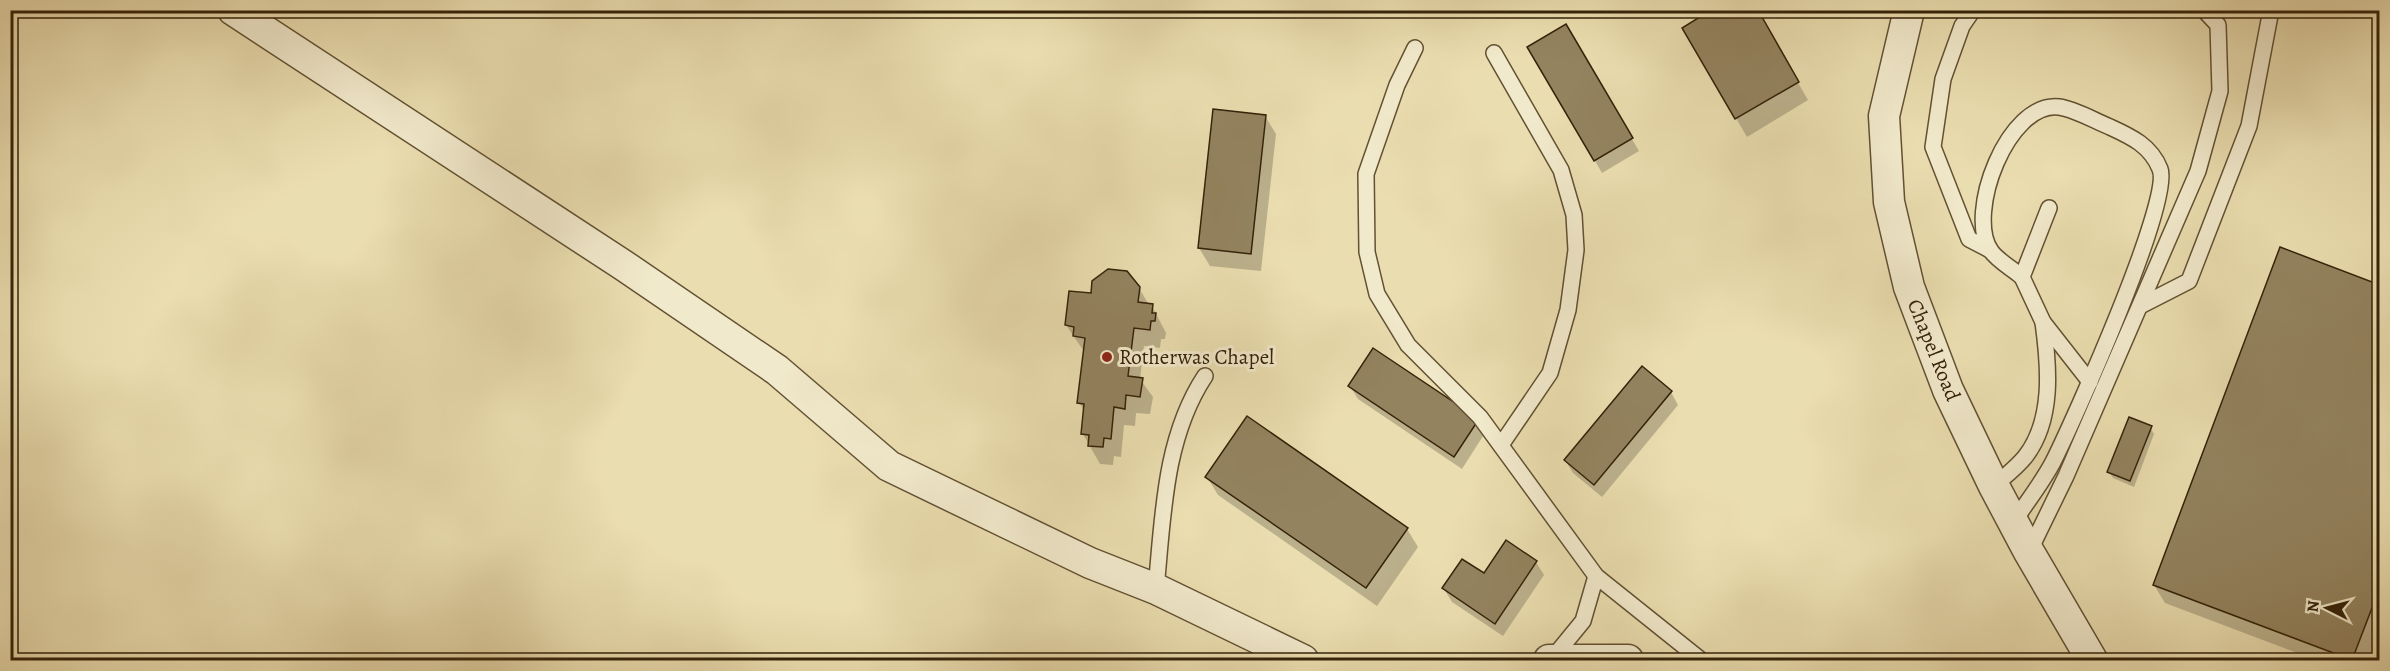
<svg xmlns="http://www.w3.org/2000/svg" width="2390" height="671" font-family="Alegreya,serif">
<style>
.shadow{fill:#0003}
.building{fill:#93835f;stroke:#352209;stroke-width:1.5}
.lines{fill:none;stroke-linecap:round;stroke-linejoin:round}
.service-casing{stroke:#625132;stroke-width:18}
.minor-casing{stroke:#625132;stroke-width:33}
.service{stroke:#f1e9cb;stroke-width:15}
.minor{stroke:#f1e9cb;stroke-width:30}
.poi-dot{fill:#8f2418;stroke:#f1e9cb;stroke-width:2}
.labels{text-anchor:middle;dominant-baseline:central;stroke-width:6;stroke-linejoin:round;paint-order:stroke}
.street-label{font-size:21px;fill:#352209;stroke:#f1e9cb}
.poi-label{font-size:21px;fill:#352209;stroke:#f1e9cb;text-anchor:start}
</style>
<rect width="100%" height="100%" fill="#eaddaf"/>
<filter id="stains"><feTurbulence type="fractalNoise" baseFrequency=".00333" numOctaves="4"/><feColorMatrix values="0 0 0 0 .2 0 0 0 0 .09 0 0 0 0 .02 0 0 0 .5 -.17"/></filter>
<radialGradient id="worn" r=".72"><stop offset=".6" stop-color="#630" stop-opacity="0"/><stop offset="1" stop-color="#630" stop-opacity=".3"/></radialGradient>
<g class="shadow">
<path d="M 1756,10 L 1808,100 L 1747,137 L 1684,29 Z"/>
<path d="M 1565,26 L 1639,151 L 1602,173 L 1529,47 Z"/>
<path d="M 1265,116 L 1276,134 L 1261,271 L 1210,266 L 1199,248 Z"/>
<path d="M 2380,287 L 2380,632 L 2369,660 L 2316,660 L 2165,603 L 2154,585 Z"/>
<path d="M 1139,288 L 1149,305 L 1152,306 L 1166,333 L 1165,339 L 1161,339 L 1160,348 L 1144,346 L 1140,379 L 1153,397 L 1150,414 L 1136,413 L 1135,426 L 1124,425 L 1121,457 L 1114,456 L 1113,465 L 1100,464 L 1083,434 L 1085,413 L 1079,402 L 1085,353 L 1066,325 L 1092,295 Z"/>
<path d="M 1350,386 L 1478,420 L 1485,433 L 1462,469 L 1358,399 Z"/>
<path d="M 1671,392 L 1678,405 L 1602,497 L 1573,473 L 1565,460 Z"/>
<path d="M 2150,427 L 2154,434 L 2134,487 L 2113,478 L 2109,472 Z"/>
<path d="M 1207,477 L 1407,529 L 1418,547 L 1377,606 L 1218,495 Z"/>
<path d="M 1507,542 L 1536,562 L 1544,575 L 1503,636 L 1452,602 L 1444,589 L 1484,575 Z"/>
</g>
<g class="building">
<path d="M 1711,10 L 1758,10 L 1799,82 L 1735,119 L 1682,28 Z"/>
<path d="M 1566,24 L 1633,138 L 1594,161 L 1527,47 Z"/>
<path d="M 1213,109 L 1266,115 L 1251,254 L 1198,248 Z"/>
<path d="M 2280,247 L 2380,285 L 2380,587 L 2352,660 L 2153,585 Z"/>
<path d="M 1108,269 L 1127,271 L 1140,287 L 1138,302 L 1153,304 L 1152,313 L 1156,313 L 1155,321 L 1151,321 L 1150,330 L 1134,328 L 1128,376 L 1143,378 L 1140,397 L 1126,395 L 1125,409 L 1114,407 L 1111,439 L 1104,438 L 1103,447 L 1088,446 L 1089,435 L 1081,434 L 1084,404 L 1077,403 L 1085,338 L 1073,336 L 1074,327 L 1065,325 L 1069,291 L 1091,293 L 1092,281 Z"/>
<path d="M 1373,348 L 1479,419 L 1454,457 L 1348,386 Z"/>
<path d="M 1642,366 L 1672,391 L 1594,485 L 1564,460 Z"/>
<path d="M 1247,416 L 1408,528 L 1366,588 L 1205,477 Z"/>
<path d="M 2129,417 L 2152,426 L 2130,481 L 2107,472 Z"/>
<path d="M 1506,540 L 1537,561 L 1495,624 L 1442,588 L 1462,559 L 1484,573 Z"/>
</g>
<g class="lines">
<defs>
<g id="service">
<path d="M 1973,10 L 1962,26 L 1943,79 L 1933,147 L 1969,239 L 1990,250"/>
<path d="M 1415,48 L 1397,85 L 1366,174 L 1367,252 L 1377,294 L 1408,345 L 1480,417 L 1596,576 L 1701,660"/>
<path d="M 1494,53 L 1561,170 L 1574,215 L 1576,250 L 1568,310 L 1550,373 L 1501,445"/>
<path d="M 2049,208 L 2022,277 L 2043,322 L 2090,382"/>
<path d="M 2142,305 L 2189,281 L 2249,126 L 2271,10"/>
<path d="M 1994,486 C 2004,477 2016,468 2025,457 C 2054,420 2049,366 2043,322"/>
<path d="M 2013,523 C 2026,503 2042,483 2053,462 C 2073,422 2173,200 2160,169 C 2151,146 2132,137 2110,127 C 2095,121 2075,109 2059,107 C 2008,101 1965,214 1991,251 C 1998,261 2013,269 2022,277"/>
<path d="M 2029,552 L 2066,476 L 2198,171 L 2220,91 L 2218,25 L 2204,10"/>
<path d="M 1156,589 C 1163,517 1164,438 1205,376"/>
<path d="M 1551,660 L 1583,621 L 1596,576"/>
</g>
<g id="minor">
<path d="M 233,10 L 623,265 L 777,370 L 889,466 L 1090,563 L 1156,589 L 1303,660"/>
<path d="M 1909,10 L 1884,116 L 1889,202 L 1909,287 L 1948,390 L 1994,486 L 2029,552 L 2092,660"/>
<path d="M 1549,660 L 1628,660"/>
</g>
</defs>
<use href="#service" class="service-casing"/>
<use href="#minor" class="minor-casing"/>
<use href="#service" class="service"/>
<use href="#minor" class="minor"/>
</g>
<circle class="poi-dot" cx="1107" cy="357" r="6"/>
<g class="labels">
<g class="street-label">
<text transform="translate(1934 350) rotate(68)">Chapel Road</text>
</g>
<g class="poi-label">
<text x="1119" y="357">Rotherwas Chapel</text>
</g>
</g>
<rect width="2390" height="671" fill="none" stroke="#eaddaf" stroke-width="36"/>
<rect x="12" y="12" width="2366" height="647" fill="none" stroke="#352209" stroke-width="3"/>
<rect x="18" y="18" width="2354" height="635" fill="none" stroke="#352209" stroke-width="1.5"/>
<g transform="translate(2327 608) rotate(276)" stroke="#f1e9cb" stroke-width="4.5" paint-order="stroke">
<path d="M0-4.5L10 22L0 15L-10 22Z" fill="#352209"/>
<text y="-9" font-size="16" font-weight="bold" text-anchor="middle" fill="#352209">N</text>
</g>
<rect width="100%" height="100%" filter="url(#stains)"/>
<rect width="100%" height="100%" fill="url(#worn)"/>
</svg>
